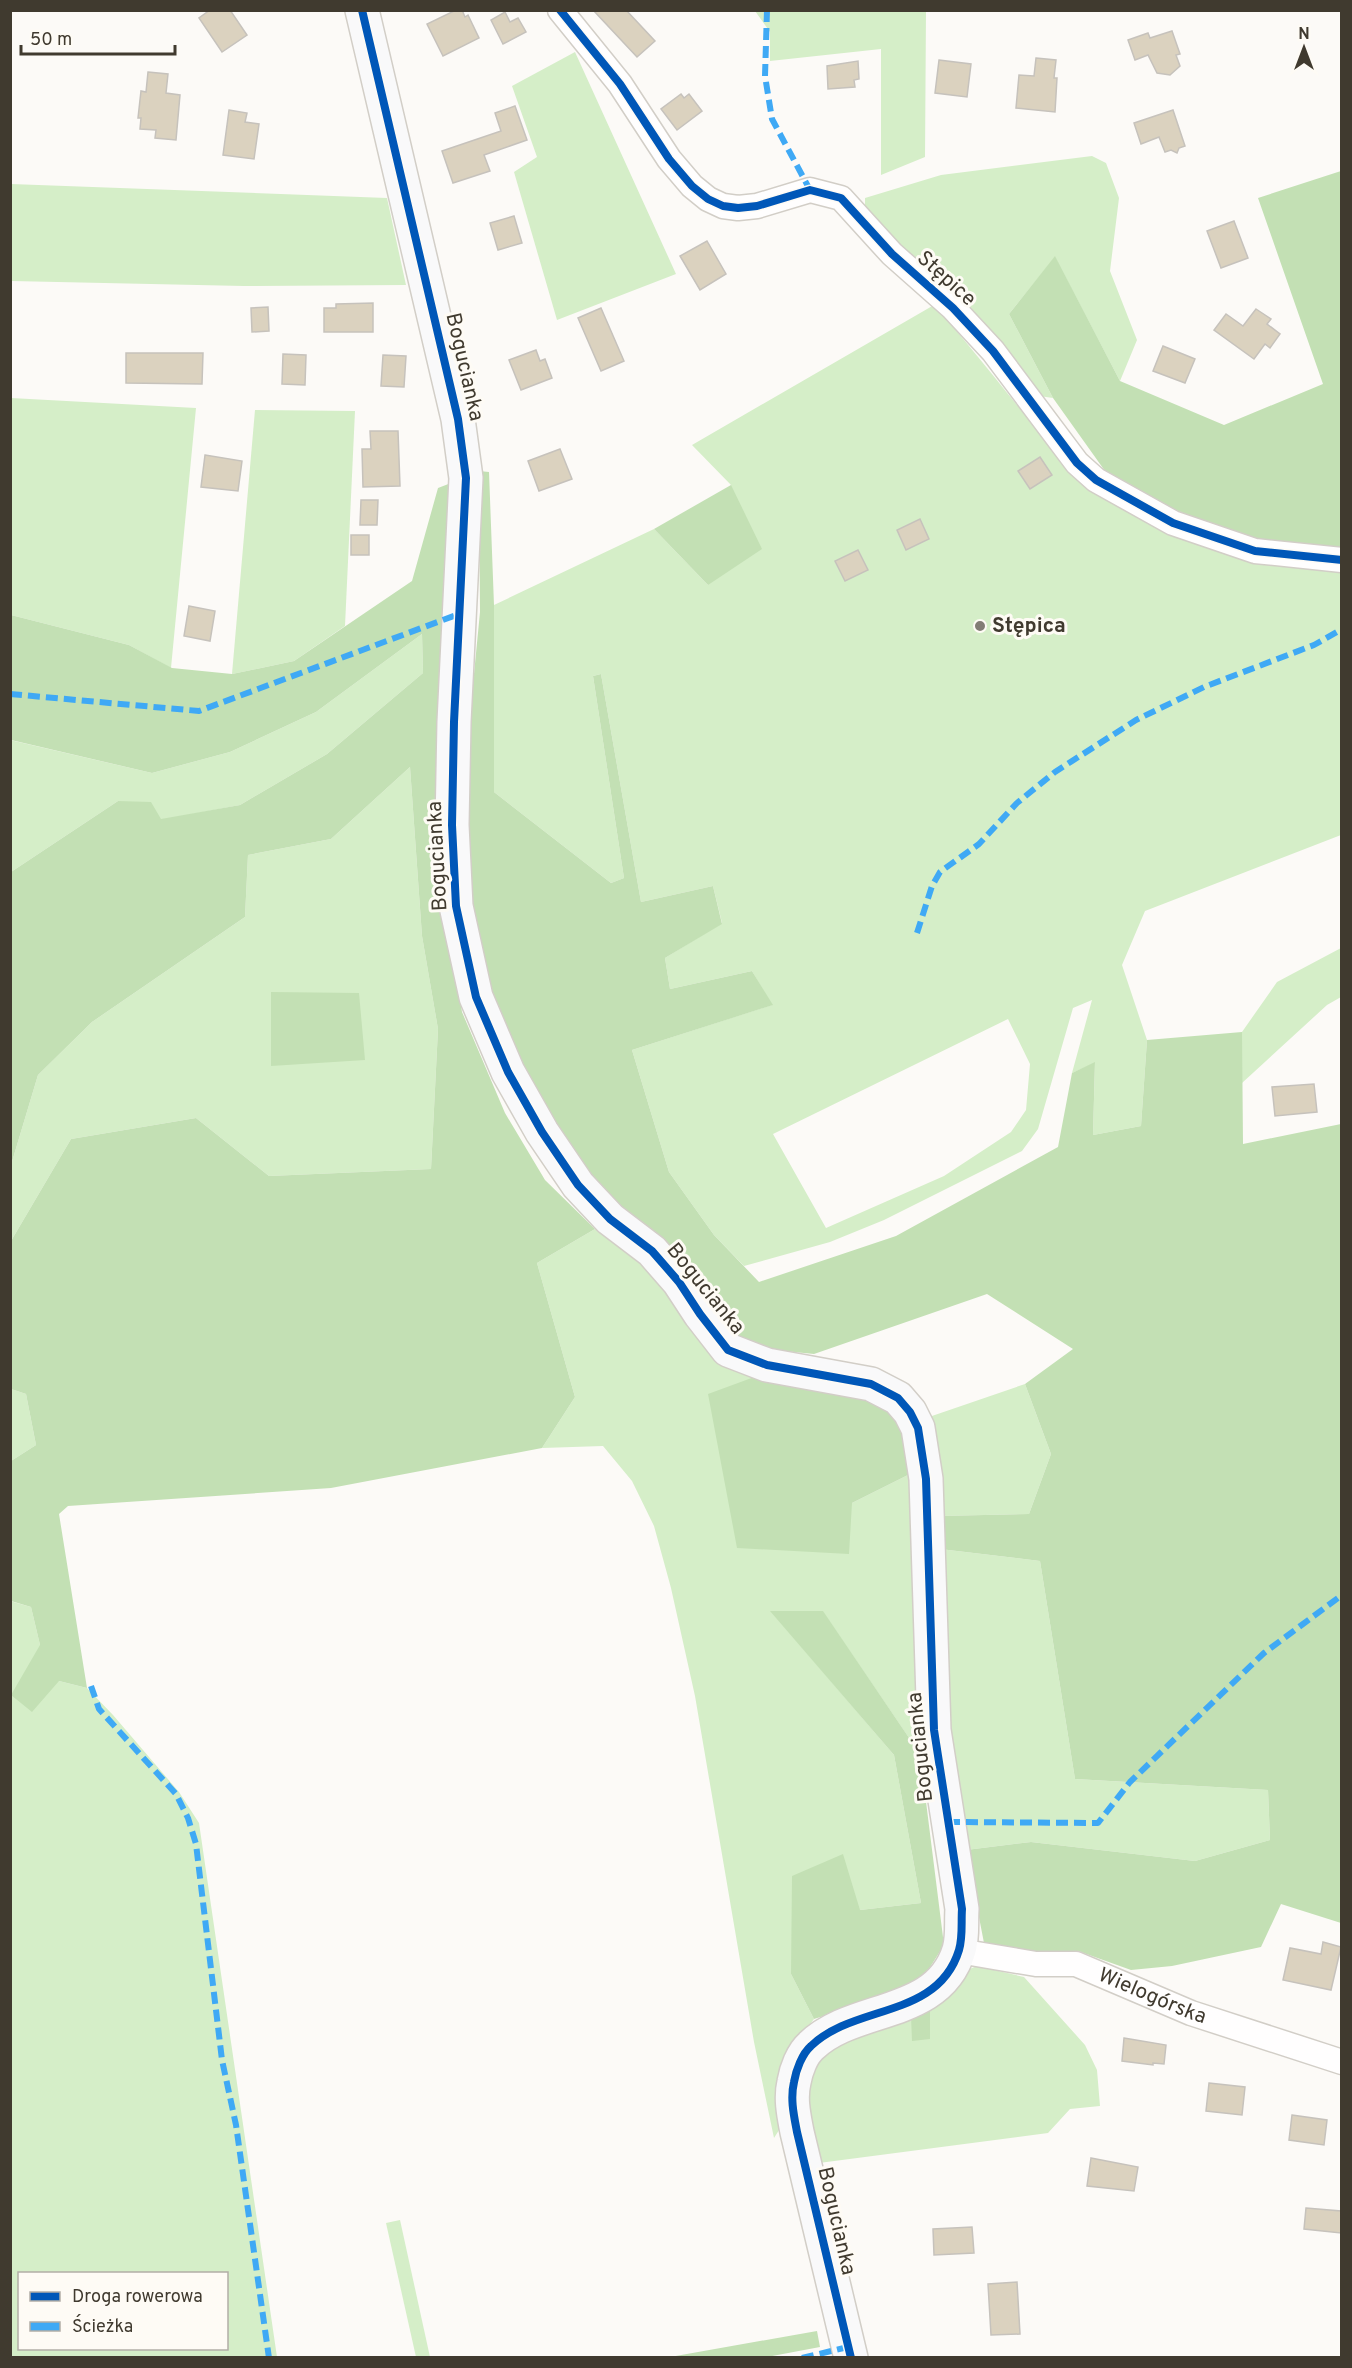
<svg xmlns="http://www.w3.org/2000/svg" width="1352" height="2368" font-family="Overpass,sans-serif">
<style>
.green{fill:#d5eec8;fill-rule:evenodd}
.forest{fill:#c3e0b4}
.building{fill:#dbd2bf;stroke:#c6c2bc;stroke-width:1.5}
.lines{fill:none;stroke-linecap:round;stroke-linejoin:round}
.street-casing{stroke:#d2cec7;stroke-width:27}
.secondary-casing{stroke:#d2cec7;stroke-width:36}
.street{stroke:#fffefe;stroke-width:24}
.secondary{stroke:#f9f9fa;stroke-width:33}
.quiet{stroke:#3fa9f5;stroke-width:6;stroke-dasharray:12 6;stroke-linecap:butt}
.cycleway-casing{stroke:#fefbf5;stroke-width:11}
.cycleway{stroke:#0057b8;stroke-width:8}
.poi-dot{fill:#827d75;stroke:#fefbf5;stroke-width:2}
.labels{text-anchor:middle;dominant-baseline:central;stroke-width:6;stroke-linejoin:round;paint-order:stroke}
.street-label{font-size:21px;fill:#403a2f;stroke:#fefbf5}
.poi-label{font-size:21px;font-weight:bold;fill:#403a2f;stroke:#fefbf5;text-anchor:start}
</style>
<rect width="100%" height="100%" fill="#fcfaf7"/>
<g class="green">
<path d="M 755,11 L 926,11 L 925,157 L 881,175 L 881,49 L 770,61 L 770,32 Z"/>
<path d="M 575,52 L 676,274 L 557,320 L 514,172 L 537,157 L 512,86 Z"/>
<path d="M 1092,156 L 1106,163 L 1119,198 L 1110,271 L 1137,340 L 1120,381 L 1055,257 L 1009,314 L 1053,398 L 1032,395 L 865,214 L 865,198 L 941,175 Z"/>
<path d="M 11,184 L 387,198 L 406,285 L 244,286 L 11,281 Z"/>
<path d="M 934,305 C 987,364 1034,432 1090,487 L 1341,565 L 1341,835 L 1145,911 L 1122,965 L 1147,1040 L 1141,1126 L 1093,1135 L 1095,1063 L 1072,1073 L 1092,1000 L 1073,1008 L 1038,1129 L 1022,1151 L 884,1220 L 830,1242 L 744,1266 L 714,1235 L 669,1172 L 632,1050 L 772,1005 L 752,971 L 670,989 L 665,958 L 722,923 L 713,886 L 641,902 L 601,674 L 593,676 L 624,878 L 611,883 L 494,792 L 494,605 L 654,529 L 708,585 L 731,485 L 692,445 ZM 1008,1019 L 1030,1064 L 1026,1110 L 1011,1132 L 944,1176 L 826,1228 L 773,1134 Z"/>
<path d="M 11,398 L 196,408 L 171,668 L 129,645 L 11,615 Z"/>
<path d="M 255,410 L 355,411 L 345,626 L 294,661 L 232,674 Z"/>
<path d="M 422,634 L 423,673 L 327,754 L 240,805 L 161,820 L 118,801 L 11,872 L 10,740 L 152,773 L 230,752 L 316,712 Z"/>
<path d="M 410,767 L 422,936 L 438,1029 L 431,1169 L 269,1176 L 196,1118 L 71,1139 L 11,1241 L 11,1165 L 38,1075 L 92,1022 L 245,917 L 248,855 L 331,839 Z"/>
<path d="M 1341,948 L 1341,997 L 1327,1005 L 1242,1083 L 1242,1032 L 1277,982 Z"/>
<path d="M 595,1229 L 663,1279 L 757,1376 L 852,1503 L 910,1474 L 920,1754 L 823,1612 L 771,1611 L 894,1755 L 921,1903 L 860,1910 L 791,1974 L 814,2019 L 796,2043 L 781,2127 L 774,2138 L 754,2042 L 695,1696 L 671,1588 L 654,1526 L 632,1481 L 603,1446 L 542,1448 L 575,1397 L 537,1263 Z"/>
<path d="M 1025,1384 L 1051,1454 L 1029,1514 L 939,1516 L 929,1417 Z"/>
<path d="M 11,1389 L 26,1394 L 36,1445 L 11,1461 Z"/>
<path d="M 940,1549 L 1040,1561 L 1075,1779 L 1268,1790 L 1270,1840 L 1195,1861 L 1031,1842 L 966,1850 L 947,1727 Z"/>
<path d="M 10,1601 L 31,1607 L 40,1645 L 59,1681 L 87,1688 L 113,1715 L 179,1792 L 199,1823 L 277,2357 L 11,2357 ZM 20,2274 L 226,2274 L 226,2348 L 20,2348 Z"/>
<path d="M 977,1966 L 1024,1977 L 1085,2045 L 1097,2070 L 1100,2106 L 1070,2109 L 1048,2133 L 819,2163 L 804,2101 L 816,2060 L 834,2041 L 930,2004 L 962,1972 Z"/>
<path d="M 400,2220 L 430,2357 L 416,2357 L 386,2223 Z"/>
</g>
<g class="forest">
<path d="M 1341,171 L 1341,550 L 1254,542 L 1166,506 L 1105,471 L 1053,398 L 1009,314 L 1055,256 L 1120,381 L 1224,425 L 1323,384 L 1258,198 Z"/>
<path d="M 479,471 L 489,472 L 494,605 L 494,792 L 611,883 L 624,878 L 593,676 L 601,674 L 641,902 L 713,886 L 722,924 L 665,958 L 670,989 L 752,971 L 773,1005 L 632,1050 L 669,1172 L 714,1235 L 759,1282 L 896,1236 L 1058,1147 L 1072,1073 L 1095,1062 L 1093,1135 L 1141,1126 L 1147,1040 L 1242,1032 L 1243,1144 L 1341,1124 L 1341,1923 L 1281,1904 L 1261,1947 L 1172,1966 L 1131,1970 L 1078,1951 L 1019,1951 L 984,1943 L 966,1850 L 1031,1842 L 1195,1861 L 1270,1840 L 1268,1790 L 1075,1779 L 1040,1561 L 940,1549 L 939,1516 L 1029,1514 L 1051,1454 L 1025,1384 L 1073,1349 L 987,1294 L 814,1354 L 764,1349 L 731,1332 L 570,1168 L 487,1003 L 470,913 L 460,818 L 480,612 Z"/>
<path d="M 451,483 L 446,909 L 462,1012 L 505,1113 L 545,1180 L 595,1229 L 537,1263 L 575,1397 L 542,1448 L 331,1488 L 68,1506 L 59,1514 L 87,1688 L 59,1681 L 32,1712 L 11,1695 L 40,1645 L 31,1607 L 11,1601 L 11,1461 L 36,1445 L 26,1394 L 11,1389 L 11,1241 L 71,1139 L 196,1118 L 269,1176 L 431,1169 L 438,1029 L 422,936 L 410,767 L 331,839 L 248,855 L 245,917 L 92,1022 L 38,1075 L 11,1165 L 11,872 L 118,801 L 151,802 L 161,819 L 240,805 L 327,754 L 423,673 L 422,634 L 316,712 L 230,752 L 152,773 L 11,740 L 11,615 L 129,645 L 172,668 L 232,674 L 294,661 L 412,581 L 438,488 Z"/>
<path d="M 731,485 L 762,549 L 708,585 L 654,529 Z"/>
<path d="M 271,992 L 359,993 L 365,1060 L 271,1066 Z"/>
<path d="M 757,1376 L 849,1390 L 895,1414 L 907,1439 L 910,1474 L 852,1503 L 849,1554 L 737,1548 L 708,1394 Z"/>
<path d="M 770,1611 L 823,1611 L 920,1754 L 944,1945 L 920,1983 L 895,1994 L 814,2019 L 791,1974 L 792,1876 L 843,1854 L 860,1910 L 921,1903 L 894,1755 Z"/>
<path d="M 930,2004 L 930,2039 L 912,2041 L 911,2015 Z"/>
<path d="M 817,2331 L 820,2347 L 767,2357 L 670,2357 Z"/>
</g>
<g class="building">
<path d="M 210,10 L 230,10 L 247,35 L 222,52 L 199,18 Z"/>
<path d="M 456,10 L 462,10 L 465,17 L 468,15 L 479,38 L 443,56 L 427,24 Z"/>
<path d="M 593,10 L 626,10 L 655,41 L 637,57 Z"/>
<path d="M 505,12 L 510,22 L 518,18 L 526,32 L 503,44 L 491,20 Z"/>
<path d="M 1172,31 L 1180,54 L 1176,55 L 1180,66 L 1170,75 L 1157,73 L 1148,55 L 1135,60 L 1128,40 L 1148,33 L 1150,38 Z"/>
<path d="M 1036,58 L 1056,60 L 1054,78 L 1057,78 L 1055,112 L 1016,108 L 1019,75 L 1034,76 Z"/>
<path d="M 939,60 L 971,64 L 967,97 L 935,93 Z"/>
<path d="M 858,61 L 859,79 L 854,80 L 855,87 L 828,89 L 827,66 Z"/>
<path d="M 148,72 L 168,74 L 166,93 L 180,95 L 176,140 L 155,138 L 156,130 L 140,129 L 141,118 L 138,118 L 141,91 L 146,92 Z"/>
<path d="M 681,94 L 684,98 L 689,94 L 702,111 L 677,130 L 661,109 Z"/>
<path d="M 515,106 L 527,140 L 484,155 L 490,171 L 453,183 L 442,151 L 501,131 L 495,113 Z"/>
<path d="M 229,110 L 247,113 L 245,122 L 259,124 L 254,159 L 223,155 Z"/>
<path d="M 1173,110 L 1185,146 L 1179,148 L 1177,153 L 1171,150 L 1165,152 L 1159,137 L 1141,144 L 1134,123 Z"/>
<path d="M 514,216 L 522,243 L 498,250 L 490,223 Z"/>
<path d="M 1234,221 L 1248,258 L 1221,268 L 1207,231 Z"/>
<path d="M 707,241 L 726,274 L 700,290 L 680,256 Z"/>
<path d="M 373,303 L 373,332 L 324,332 L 324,308 L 336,308 L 336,304 Z"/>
<path d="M 268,307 L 269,331 L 252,332 L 251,308 Z"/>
<path d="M 601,308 L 624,361 L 601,371 L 578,318 Z"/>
<path d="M 1256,309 L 1271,319 L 1267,324 L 1280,334 L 1270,348 L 1265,344 L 1254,359 L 1214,330 L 1226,314 L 1243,326 Z"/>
<path d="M 1163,346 L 1195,359 L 1185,383 L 1153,371 Z"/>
<path d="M 536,350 L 540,361 L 545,359 L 552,378 L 521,390 L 509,360 Z"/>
<path d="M 126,353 L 203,353 L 202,384 L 126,383 Z"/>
<path d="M 283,354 L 306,355 L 305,385 L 282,384 Z"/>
<path d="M 383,355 L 406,356 L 404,387 L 381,386 Z"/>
<path d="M 370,431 L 398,431 L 400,486 L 363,487 L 362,449 L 371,449 Z"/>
<path d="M 560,449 L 572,479 L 539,491 L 528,461 Z"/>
<path d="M 205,455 L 242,461 L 238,491 L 201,487 Z"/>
<path d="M 1040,457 L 1052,475 L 1030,489 L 1018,471 Z"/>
<path d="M 361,500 L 378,500 L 377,525 L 360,525 Z"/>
<path d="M 920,519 L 929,539 L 906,550 L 897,530 Z"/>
<rect x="351" y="535" width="18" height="20"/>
<path d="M 858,550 L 868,570 L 845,581 L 835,561 Z"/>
<path d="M 189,606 L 215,611 L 210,641 L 184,636 Z"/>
<path d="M 1314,1084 L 1317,1112 L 1275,1116 L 1272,1087 Z"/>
<path d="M 1323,1942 L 1341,1947 L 1331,1990 L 1283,1980 L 1290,1948 L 1321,1954 Z"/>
<path d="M 1124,2038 L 1166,2045 L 1164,2064 L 1153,2063 L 1153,2065 L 1122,2061 Z"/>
<path d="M 1209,2083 L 1245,2087 L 1242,2115 L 1206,2111 Z"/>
<path d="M 1292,2115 L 1327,2120 L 1324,2145 L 1289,2140 Z"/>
<path d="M 1091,2158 L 1138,2167 L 1134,2191 L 1087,2186 Z"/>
<path d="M 1306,2208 L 1341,2211 L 1341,2233 L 1304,2229 Z"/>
<path d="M 972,2227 L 974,2253 L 934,2255 L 933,2229 Z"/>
<path d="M 1017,2282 L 1020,2334 L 991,2335 L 988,2284 Z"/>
</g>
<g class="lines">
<defs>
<g id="street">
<path d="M 560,10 L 620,84 L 669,159 L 692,186 L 708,199 L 723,206 L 738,208 L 757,206 L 810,190 L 841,198 L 892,254 L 953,308 L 993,351 L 1077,463 L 1096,480 L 1173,523 L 1255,551 L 1342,560"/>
<path id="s1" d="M 959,1951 L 1036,1964 L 1076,1964 L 1191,2013 L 1342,2062"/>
</g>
<path id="secondary" d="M 362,10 L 458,419 L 466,478 L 454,722 L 452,825 L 456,906 L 476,997 L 508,1072 L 542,1132 L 578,1185 L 610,1219 L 652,1251 L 679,1282 L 700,1314 L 728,1350 L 767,1365 L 871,1384 L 898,1398 L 910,1412 L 918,1428 L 926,1479 L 934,1730 L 962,1909 C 961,1922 963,1937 959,1950 C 938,2019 854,2004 811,2046 C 802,2054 796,2070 794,2082 C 790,2099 794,2116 797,2132 L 851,2358"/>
</defs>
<use href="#street" class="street-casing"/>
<use href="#secondary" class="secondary-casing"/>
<use href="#street" class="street"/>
<use href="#secondary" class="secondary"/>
<g class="quiet">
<path d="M 767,10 L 765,76 L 772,119 L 810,190"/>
<path d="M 10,694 L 199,711 L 459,614"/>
<path d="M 917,933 L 932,886 L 940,872 L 979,844 L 1017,803 L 1055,772 L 1136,720 L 1204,687 L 1314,645 L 1342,629"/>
<path d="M 91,1686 L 99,1709 L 176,1794 L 188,1818 L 196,1844 L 222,2060 L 236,2125 L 269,2358"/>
<path d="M 948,1822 L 1098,1823 L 1130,1782 L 1264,1653 L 1342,1595"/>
<path d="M 802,2358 L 848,2347"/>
</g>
<defs>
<g id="cycleway">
<path d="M 362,10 L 458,419 L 466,478 L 454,722 L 452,825 L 456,906 L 476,997 L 508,1072 L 542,1132 L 578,1185 L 610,1219 L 652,1251 L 679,1282 L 700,1314 L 728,1350 L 767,1365 L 871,1384 L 898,1398 L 910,1412 L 918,1428 L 926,1479 L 934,1730 L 962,1909 C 961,1922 963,1937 959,1950 C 938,2019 854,2004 811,2046 C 802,2054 796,2070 794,2082 C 790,2099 794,2116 797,2132 L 851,2358"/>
<path d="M 560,10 L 620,84 L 669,159 L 692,186 L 708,199 L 723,206 L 738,208 L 757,206 L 810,190 L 841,198 L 892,254 L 953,308 L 993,351 L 1077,463 L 1096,480 L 1173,523 L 1255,551 L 1342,560"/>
</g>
</defs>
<use href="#cycleway" class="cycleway-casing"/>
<use href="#cycleway" class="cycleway"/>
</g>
<circle class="poi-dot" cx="980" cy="626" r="6"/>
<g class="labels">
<g class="street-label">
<text transform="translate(946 279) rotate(42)">Stępice</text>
<text transform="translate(464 367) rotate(77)">Bogucianka</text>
<text transform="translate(438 856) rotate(-93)">Bogucianka</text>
<text transform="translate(705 1289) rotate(51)">Bogucianka</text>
<text transform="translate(921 1747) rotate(-96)">Bogucianka</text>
<text stroke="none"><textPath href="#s1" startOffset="201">Wielogórska</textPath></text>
<text transform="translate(836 2221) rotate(77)">Bogucianka</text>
</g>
<g class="poi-label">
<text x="992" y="626">Stępica</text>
</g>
</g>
<rect width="1352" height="2368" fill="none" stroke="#403a2f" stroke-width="24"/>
<rect x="18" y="2272" width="210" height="78" fill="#fefbf5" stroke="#b2aea6" stroke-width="1.5"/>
<rect x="30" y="2292" width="30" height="9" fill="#0057b8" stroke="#b2aea6" stroke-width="1.5"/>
<text x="72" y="2302" font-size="18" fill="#403a2f">Droga rowerowa</text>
<rect x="30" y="2322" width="30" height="9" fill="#3fa9f5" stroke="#b2aea6" stroke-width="1.5"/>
<text x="72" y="2332" font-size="18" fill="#403a2f">Ścieżka</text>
<g transform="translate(1304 48)" stroke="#fefbf5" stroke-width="4.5" paint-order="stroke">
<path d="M0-4.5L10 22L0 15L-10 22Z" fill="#403a2f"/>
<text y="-9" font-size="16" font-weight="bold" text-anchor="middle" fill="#403a2f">N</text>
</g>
<path d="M21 45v9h154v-9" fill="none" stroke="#403a2f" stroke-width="3"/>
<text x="30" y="45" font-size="18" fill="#403a2f" stroke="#fefbf5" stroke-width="4.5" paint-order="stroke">50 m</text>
</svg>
